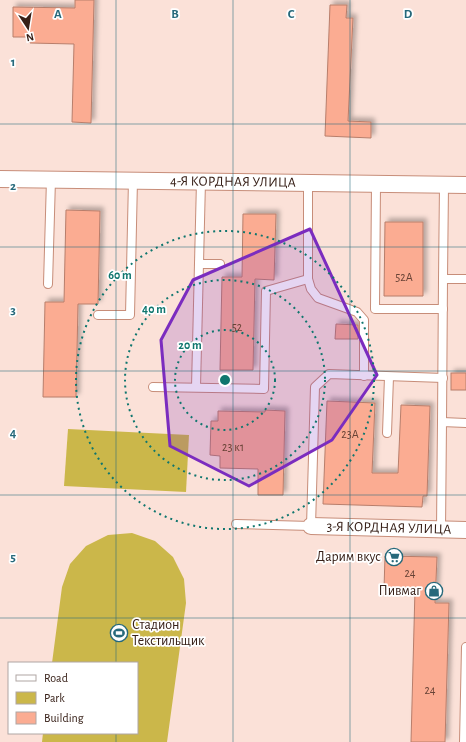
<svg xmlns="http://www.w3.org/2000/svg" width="466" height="742" font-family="'Alegreya Sans',sans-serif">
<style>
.green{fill:#cbb74a}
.building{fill:#fbac92;stroke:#b87e6b;filter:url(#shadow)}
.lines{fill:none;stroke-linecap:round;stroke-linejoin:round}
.service-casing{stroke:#c78d79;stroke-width:10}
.minor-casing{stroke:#c78d79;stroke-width:18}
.service{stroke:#fff;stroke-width:8}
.minor{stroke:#fff;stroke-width:16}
.marked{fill:#7b2cbf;fill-opacity:0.2;stroke:#7b2cbf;stroke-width:3;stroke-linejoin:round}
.grid{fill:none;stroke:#26697b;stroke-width:1;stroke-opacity:0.55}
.ring{fill:none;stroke:#0f766e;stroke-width:2;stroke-dasharray:2 4}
.labels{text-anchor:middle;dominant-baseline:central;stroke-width:3.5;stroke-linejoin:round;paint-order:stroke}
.number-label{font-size:12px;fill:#684336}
.street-label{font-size:14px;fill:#372018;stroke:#fff}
.poi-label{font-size:14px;fill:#372018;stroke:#fff;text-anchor:end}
.grid-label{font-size:13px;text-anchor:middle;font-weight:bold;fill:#26697b;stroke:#fff;stroke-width:3.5;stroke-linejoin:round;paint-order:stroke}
.centre{fill:#0f766e;stroke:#fff;stroke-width:2}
.ring-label{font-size:12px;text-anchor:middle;font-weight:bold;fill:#0f766e;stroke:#fff;stroke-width:3.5;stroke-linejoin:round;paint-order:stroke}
</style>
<defs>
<filter id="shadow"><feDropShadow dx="3.5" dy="-3.5" stdDeviation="2" flood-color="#0004"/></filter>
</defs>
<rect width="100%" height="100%" fill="#fbe1d8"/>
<g class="green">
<path d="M 68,429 L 189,435 L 186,492 L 64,486 Z"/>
<path d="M 132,533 L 155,541 L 173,557 L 184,579 L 186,603 L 167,742 L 42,742 L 43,733 L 137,733 L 137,663 L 52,663 L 62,587 L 70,564 L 86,546 L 108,535 Z"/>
</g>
<g class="building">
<path d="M 75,0 L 94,0 L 91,123 L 72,122 L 74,44 L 30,43 L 30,37 L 13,37 L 13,7 L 75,8 Z"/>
<path d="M 330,5 L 347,5 L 346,18 L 353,18 L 348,121 L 371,122 L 371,138 L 325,136 Z"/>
<path d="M 66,210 L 100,211 L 98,304 L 78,304 L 76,397 L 43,397 L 45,302 L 64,302 Z"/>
<path d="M 243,214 L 276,214 L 274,280 L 255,279 L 253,370 L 220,370 L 222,277 L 242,277 Z"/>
<path d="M 385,222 L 423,222 L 423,296 L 384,296 Z"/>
<path d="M 336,324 L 358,325 L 358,339 L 335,339 Z"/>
<rect x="451" y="373" width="15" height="17"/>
<path d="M 327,401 L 375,403 L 372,473 L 398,473 L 401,405 L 430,406 L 427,496 L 423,496 L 422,507 L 323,504 Z"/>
<path d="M 265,410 L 285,411 L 283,495 L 258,495 L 258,469 L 220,468 L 220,456 L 210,455 L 211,421 L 218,421 L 218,411 L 265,412 Z"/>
<path d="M 385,556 L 437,557 L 435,603 L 449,603 L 445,742 L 411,742 L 415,589 L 384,589 Z"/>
</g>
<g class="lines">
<defs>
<g id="service">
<path d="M 308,183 L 308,279 L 311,289 L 318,298 L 357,312 L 364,320 L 364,376"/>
<path d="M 378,184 L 376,184 L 375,309 L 443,309"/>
<path d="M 444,185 L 443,279 L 466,279"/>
<path d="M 199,264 L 220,264"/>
<path d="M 48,284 L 51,179"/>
<path d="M 98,315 L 130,315 L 133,180"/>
<path d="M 153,387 L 264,389 L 266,291 L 308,279"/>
<path d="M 196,387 L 201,181"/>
<path d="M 442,422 L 443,279"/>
<path d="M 387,433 L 389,377"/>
<path d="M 236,524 L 311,526 L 315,387 L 329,374 L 443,378"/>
<path d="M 441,530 L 442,422 L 466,423"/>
<path d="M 464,742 L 466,647"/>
</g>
<g id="minor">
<path id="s1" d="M 0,179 L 466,185"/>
<path id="s2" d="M 311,526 L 466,530"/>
</g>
</defs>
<use href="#service" class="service-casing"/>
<use href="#minor" class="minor-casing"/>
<use href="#service" class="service"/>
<use href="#minor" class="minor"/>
</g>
<path class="marked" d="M 310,229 L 377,375 L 332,440 L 249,486 L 170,446 L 161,340 L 193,280 Z"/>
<path class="grid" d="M 116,0 L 116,663M 233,0 L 233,742M 350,0 L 350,742M 0,124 L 466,124M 0,247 L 466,247M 0,371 L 466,371M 0,495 L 466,495M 0,618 L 466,618M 116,733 L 116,742"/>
<g class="ring">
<circle cx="225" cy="380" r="50"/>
<circle cx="225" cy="380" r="100"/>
<circle cx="225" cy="380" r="149"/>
</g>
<defs>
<symbol id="supermarket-ring" viewBox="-11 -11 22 22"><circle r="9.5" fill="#fff" stroke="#26697b" stroke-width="1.5"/><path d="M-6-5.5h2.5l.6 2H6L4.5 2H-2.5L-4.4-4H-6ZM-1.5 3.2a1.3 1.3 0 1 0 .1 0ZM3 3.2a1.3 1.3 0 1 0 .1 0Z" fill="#26697b"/></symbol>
<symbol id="shop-ring" viewBox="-11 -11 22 22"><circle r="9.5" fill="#fff" stroke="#26697b" stroke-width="1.5"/><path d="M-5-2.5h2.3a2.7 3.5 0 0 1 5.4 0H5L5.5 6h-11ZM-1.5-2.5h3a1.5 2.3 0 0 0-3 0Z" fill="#26697b"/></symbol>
<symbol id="stadium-ring" viewBox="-11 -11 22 22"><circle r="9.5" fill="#fff" stroke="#26697b" stroke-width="1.5"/><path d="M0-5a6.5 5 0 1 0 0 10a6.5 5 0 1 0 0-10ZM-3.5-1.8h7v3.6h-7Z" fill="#26697b"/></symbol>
</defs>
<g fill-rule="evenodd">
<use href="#supermarket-ring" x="384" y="547" width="20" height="20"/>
<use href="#shop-ring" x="424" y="581" width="20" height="20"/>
<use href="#stadium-ring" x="109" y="623" width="20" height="20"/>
</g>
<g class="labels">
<g class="number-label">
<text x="404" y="277">52А</text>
<text x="237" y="327">52</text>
<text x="350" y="434">23А</text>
<text x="233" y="447">23 к1</text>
<text x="410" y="573">24</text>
<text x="430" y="690">24</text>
</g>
<g class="street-label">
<text stroke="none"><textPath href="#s1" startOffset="233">4-Я КОРДНАЯ УЛИЦА</textPath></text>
<text stroke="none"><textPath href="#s2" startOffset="78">3-Я КОРДНАЯ УЛИЦА</textPath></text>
</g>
<g class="poi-label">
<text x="381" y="557">Дарим вкус</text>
<text x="421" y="591">Пивмаг</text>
<text x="132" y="625" text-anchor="start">Стадион<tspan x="132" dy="16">Текстильщик</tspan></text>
</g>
</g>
<g class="grid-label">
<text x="58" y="18">A</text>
<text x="175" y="18">B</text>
<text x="291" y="18">C</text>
<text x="408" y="18">D</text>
<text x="13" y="66">1</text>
<text x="13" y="190">2</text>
<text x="13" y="314">3</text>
<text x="13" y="437">4</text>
<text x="13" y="561">5</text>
</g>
<circle cx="225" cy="380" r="6" class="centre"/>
<g class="ring-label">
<text x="120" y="279">60 m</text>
<text x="154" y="313">40 m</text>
<text x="190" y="349">20 m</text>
</g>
<rect x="8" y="662" width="130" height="72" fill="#ffffff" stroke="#afa6a3"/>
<rect x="16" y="675" width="20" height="6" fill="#ffffff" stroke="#afa6a3"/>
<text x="44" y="682" font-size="12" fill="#372018">Road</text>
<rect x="16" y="692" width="20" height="12" fill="#cbb74a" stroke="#afa6a3"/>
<text x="44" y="702" font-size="12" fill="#372018">Park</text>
<rect x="16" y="712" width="20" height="12" fill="#fbac92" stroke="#afa6a3"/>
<text x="44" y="722" font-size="12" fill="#372018">Building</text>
<g transform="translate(28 28) rotate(168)" stroke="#ffffff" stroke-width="3" paint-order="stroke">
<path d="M0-3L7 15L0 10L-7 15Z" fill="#372018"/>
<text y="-6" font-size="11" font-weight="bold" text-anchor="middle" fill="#372018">N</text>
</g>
</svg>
